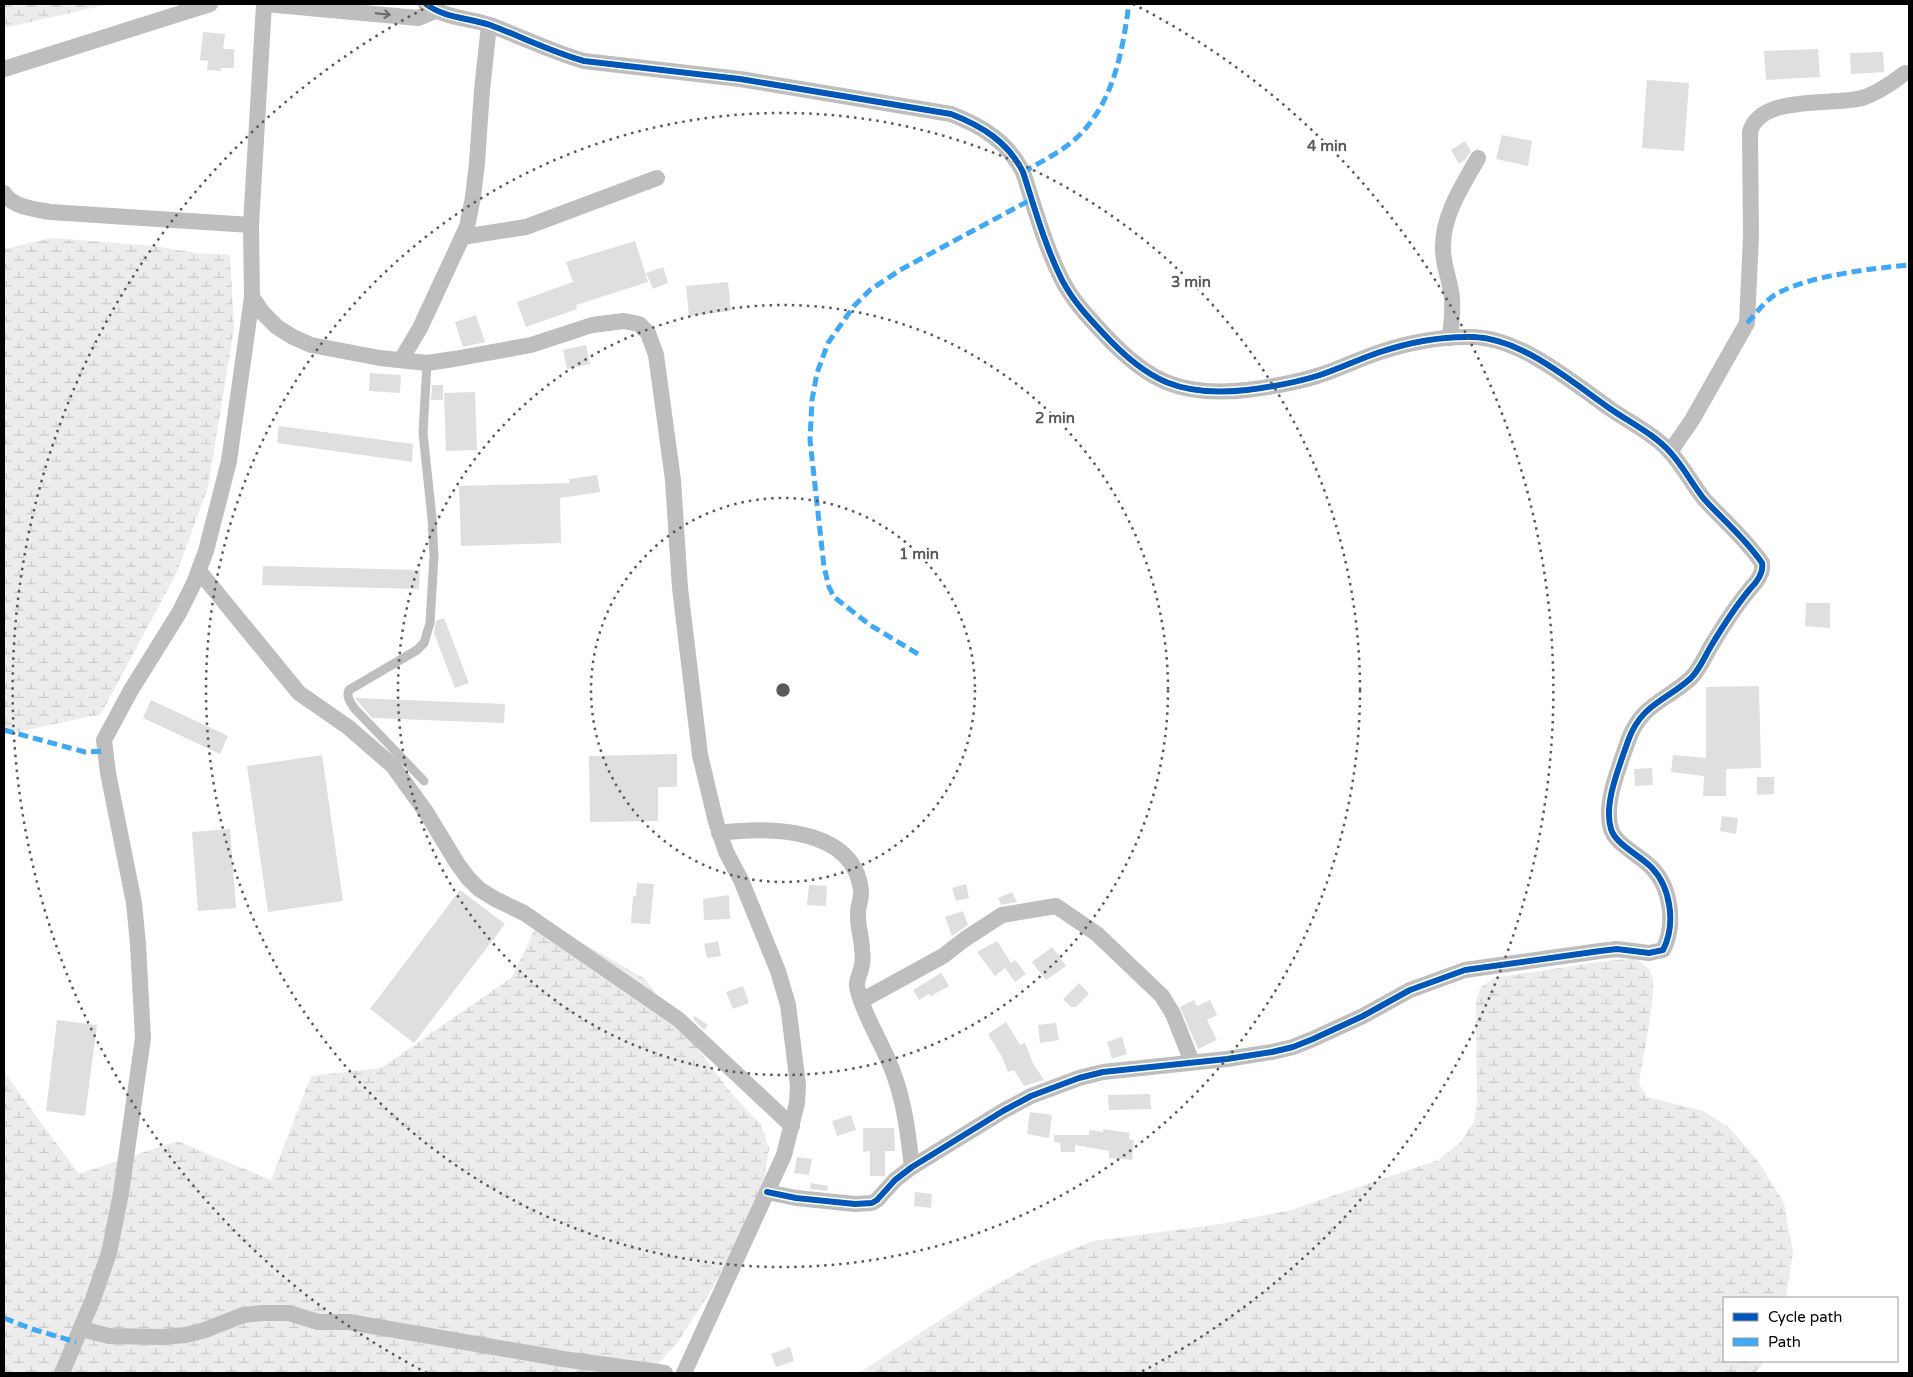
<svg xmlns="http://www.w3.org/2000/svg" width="1913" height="1377" font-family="'Varela Round',sans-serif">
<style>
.wetland{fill:url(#wetland-marsh)}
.building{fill:#dfdfdf}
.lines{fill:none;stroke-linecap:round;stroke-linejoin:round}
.service{stroke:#bebebe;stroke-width:9}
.minor{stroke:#bebebe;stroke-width:16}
.quiet{stroke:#3fa9f5;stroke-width:5;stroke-dasharray:10 5;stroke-linecap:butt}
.cycleway-casing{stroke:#fff;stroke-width:9}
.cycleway{stroke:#0057b8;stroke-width:6}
.oneway{stroke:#686868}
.ring{fill:none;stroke:#595959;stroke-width:2.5;stroke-dasharray:2.5 5}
.centre{fill:#595959;stroke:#fff;stroke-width:2.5}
.ring-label{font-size:15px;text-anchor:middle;font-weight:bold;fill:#595959;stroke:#fff;stroke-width:5;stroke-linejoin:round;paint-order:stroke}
</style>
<defs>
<pattern id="wetland-marsh" width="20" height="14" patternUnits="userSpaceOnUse" patternTransform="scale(1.25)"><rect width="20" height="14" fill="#ececec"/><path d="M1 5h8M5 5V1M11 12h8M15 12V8" fill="none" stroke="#c9c9c9"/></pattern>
</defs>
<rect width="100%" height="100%" fill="#fff"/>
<g class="wetland">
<path d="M 4,4 L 110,4 L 4,28 Z"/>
<path d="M 51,238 L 154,246 L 196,253 L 230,255 L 234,329 L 208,487 L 178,570 L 101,714 L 4,735 L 4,249 Z"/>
<path d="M 540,918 L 645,979 L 732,1094 L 761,1125 L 769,1148 L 764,1181 L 738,1242 L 709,1294 L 677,1343 L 650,1373 L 4,1373 L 4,1072 L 79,1174 L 177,1141 L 271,1180 L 311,1076 L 381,1068 L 512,977 Z"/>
<path d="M 1636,959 C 1644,964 1649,967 1652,976 C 1657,991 1642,1063 1639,1084 L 1647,1097 L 1703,1111 L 1730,1128 L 1760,1164 L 1784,1203 L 1793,1252 L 1786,1298 L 1724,1298 L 1724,1361 L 1763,1361 L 1761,1367 L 1754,1373 L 859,1373 L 986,1290 L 1035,1264 L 1093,1241 L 1221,1224 L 1291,1210 L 1438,1160 L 1460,1143 L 1474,1122 L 1477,1103 L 1476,1002 L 1480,988 L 1494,978 L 1612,960 Z"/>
</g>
<g class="building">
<path d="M 203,32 L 225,34 L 223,49 L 234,49 L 234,68 L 221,68 L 221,71 L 207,70 L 208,61 L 200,60 Z"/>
<path d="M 1818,49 L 1820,77 L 1766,80 L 1764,51 Z"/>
<path d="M 1883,52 L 1884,72 L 1851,74 L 1850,53 Z"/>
<path d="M 1647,80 L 1689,83 L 1684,151 L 1642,148 Z"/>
<path d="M 1502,135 L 1532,141 L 1528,166 L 1496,159 Z"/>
<path d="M 1465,141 L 1471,151 L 1465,160 L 1459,164 L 1451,150 Z"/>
<path d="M 635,241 L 648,282 L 576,305 L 577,309 L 526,327 L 517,302 L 573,282 L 566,262 Z"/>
<path d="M 663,267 L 668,283 L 653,289 L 646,273 Z"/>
<path d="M 728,282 L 731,311 L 689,316 L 686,286 Z"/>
<path d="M 476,315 L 485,342 L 463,347 L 455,322 Z"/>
<path d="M 586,345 L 590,364 L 567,369 L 563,350 Z"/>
<path d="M 370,373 L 401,375 L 400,393 L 369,391 Z"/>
<path d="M 432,385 L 443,385 L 443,400 L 431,400 Z"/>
<path d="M 475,392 L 477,450 L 446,451 L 444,393 Z"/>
<path d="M 279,426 L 413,444 L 412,462 L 277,443 Z"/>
<path d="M 597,475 L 600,492 L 560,498 L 561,543 L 461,546 L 459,486 L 570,483 L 569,479 Z"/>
<path d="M 263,566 L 420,570 L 419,589 L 262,585 Z"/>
<path d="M 1806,603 L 1830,603 L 1830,628 L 1805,626 Z"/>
<path d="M 444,618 L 469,683 L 455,688 L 434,633 L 436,621 Z"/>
<path d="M 1759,686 L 1761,768 L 1726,769 L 1726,796 L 1703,796 L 1704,776 L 1671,772 L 1673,755 L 1706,758 L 1706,687 Z"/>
<path d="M 355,698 L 505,704 L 504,723 L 372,718 Z"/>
<path d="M 151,700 L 228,736 L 220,754 L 143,718 Z"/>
<path d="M 677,754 L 677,787 L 658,787 L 658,821 L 590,822 L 589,756 Z"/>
<path d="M 322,755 L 343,901 L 268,912 L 247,766 Z"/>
<path d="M 1652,768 L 1653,785 L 1635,786 L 1634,769 Z"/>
<path d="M 1757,777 L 1774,777 L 1774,794 L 1757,795 Z"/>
<path d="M 1722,816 L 1738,818 L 1736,834 L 1720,831 Z"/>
<path d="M 230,829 L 236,908 L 198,911 L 192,832 Z"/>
<path d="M 637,883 L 654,884 L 650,924 L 631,923 L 633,896 L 636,896 Z"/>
<path d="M 966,884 L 969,898 L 956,901 L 952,888 Z"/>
<path d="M 809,885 L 827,886 L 826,906 L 807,905 Z"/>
<path d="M 460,890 L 505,924 L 414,1043 L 370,1009 Z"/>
<path d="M 1012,892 L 1017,902 L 1001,905 L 998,898 Z"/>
<path d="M 729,895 L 730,919 L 704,920 L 703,899 Z"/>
<path d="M 963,911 L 968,925 L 952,936 L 945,917 Z"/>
<path d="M 718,941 L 721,956 L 707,958 L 704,944 Z"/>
<path d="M 997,941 L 1011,963 L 1015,960 L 1026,974 L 1015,982 L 1005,968 L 995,976 L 977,952 Z"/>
<path d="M 1052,947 L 1066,966 L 1046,980 L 1032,962 Z"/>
<path d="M 941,973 L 949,986 L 931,996 L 929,994 L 919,1000 L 913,990 Z"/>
<path d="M 1079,983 L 1089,994 L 1076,1007 L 1071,1007 L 1063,999 Z"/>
<path d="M 743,986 L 749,1003 L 733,1009 L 726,992 Z"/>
<path d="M 1194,1000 L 1197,1006 L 1210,1000 L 1217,1015 L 1207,1020 L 1217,1040 L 1198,1049 L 1180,1007 Z"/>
<path d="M 695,1016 L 708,1025 L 704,1030 L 693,1019 Z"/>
<path d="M 57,1020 L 97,1025 L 85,1116 L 46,1111 Z"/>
<path d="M 1006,1022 L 1020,1045 L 1025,1043 L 1033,1063 L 1044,1080 L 1024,1086 L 1014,1070 L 1008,1072 L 1002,1057 L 988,1034 Z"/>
<path d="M 1056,1023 L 1059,1040 L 1040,1043 L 1038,1025 Z"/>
<path d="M 1122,1037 L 1127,1054 L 1112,1059 L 1107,1042 Z"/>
<path d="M 1150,1094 L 1151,1109 L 1109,1110 L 1108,1095 Z"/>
<path d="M 1030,1112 L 1052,1115 L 1049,1138 L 1027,1134 Z"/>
<path d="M 851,1115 L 856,1130 L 837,1136 L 832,1121 Z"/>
<path d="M 863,1128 L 894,1128 L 895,1151 L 885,1151 L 885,1176 L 870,1176 L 870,1151 L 863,1152 Z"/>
<path d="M 1103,1129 L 1130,1133 L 1129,1139 L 1134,1140 L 1132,1160 L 1109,1158 L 1109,1151 L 1075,1145 L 1075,1152 L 1061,1152 L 1060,1143 L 1054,1142 L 1054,1135 L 1089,1135 L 1089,1130 L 1103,1132 Z"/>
<path d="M 797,1157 L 812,1159 L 809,1175 L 794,1173 Z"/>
<path d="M 811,1183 L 828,1186 L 827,1191 L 810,1189 Z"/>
<path d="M 915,1192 L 932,1194 L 931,1208 L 914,1206 Z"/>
<path d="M 790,1347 L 794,1361 L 776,1367 L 771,1354 Z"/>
</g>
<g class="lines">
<path class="service" d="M 424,781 L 354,708 C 350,702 346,696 349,690 L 417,650 L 424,643 L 430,623 L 434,556 L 432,518 L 423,433 L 427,363"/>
<g class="minor">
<path d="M 264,4 L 251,225 L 252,297 L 263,313 L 277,327 L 293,337 L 311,345 L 380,358 L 427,363 L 454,359 L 531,345 L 592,325 L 624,321 L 639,324 L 648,333 L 656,355 L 673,480 L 680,588 L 700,755 L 716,822 L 726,852 L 741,880 L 778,971 L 788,1005 L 798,1085 L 797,1103 L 784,1155 L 684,1373"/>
<path d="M 265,4 L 418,18 L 435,11"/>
<path d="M 426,4 C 444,18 469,18 490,25 C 522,37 552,52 584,61 L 740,79 L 951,114 C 982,126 1008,142 1023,172 C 1035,209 1045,246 1062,280 C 1073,301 1088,317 1103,333 C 1148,382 1181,397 1247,390 C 1271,387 1294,383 1317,376 C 1339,369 1359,359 1380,352 C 1410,342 1442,336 1474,337 C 1523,339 1573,383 1612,410 C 1631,423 1655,435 1670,452 C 1683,466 1692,484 1704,499 C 1723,520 1746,539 1762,563 C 1764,573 1757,582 1750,589 C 1735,607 1723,626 1711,646 C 1705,656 1700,669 1691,678 C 1666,701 1641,704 1628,741 C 1620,765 1603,804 1611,829 C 1615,844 1641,856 1652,868 C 1671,888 1676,925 1663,950 L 1649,953 L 1617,949 L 1600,951 L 1465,970 L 1410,990 L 1363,1016 L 1313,1039 L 1293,1047 L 1272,1052 L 1227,1059 L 1103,1072 L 1079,1078 L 1031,1096 L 1003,1111 L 912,1167 L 895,1180 L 877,1200 L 872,1203 L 855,1204 L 796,1198 L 767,1192"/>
<path d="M 4,69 L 210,4"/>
<path d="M 4,193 C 12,207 35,209 50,212 L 251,225"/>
<path d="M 462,237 L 526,227 L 657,178"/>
<path d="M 1450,338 C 1451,325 1453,312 1452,299 C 1451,281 1442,265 1443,246 C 1443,214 1463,185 1478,158"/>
<path d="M 401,360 L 420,328 L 467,227 L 473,197 L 477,163 L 482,90 L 489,25"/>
<path d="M 1670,452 L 1692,420 L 1747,323 L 1751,236 L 1750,132 C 1760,94 1832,106 1862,98 C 1878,93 1892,83 1905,73"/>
<path d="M 199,571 L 299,693 L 348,727 L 393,766 L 426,812 L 457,863 L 468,878 L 479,889 L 495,899 L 524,913 L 678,1019 L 792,1126"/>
<path d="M 719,833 C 767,827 853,826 861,890 C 862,898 858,905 858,913 C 857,925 862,938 862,950 C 863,956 863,963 861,969 C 859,977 855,982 858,991 C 865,1018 881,1041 891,1067 C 904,1098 908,1133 912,1167"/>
<path d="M 861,1001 L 943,956 L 965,939 L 1002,915 L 1056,906 L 1097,934 L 1162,996 L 1173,1014 L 1192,1062"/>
<path d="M 81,1329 L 109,1336 L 161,1337 L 186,1335 L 205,1330 L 243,1315 L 263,1313 L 289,1313 L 318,1322 L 349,1322 L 563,1359 L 665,1373"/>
<path d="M 62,1373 L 93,1299 L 109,1253 L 121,1193 L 143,1038 L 138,944 L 134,903 L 108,773 L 104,740 L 131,690 L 179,613 L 194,583 L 206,551 L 229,461 L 252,297"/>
</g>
<g class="quiet">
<path d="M 1023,172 C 1039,163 1057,154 1072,142 C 1113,107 1122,54 1129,4"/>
<path d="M 1747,323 C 1756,314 1766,299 1778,293 C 1813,275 1869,269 1909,265"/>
<path d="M 918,654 L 870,625 L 834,597 L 829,587 L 824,567 L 810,440 L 812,400 L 817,373 L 828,343 L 854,306 L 870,290 L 900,270 L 1032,199"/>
<path d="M 4,730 L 85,752 L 106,751"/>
<path d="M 4,1318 L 32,1329 L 76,1342"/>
</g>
<defs>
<path id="cycleway" d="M 426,4 C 444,18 469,18 490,25 C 522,37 552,52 584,61 L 740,79 L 951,114 C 982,126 1008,142 1023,172 C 1035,209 1045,246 1062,280 C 1073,301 1088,317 1103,333 C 1148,382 1181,397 1247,390 C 1271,387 1294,383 1317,376 C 1339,369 1359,359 1380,352 C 1410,342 1442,336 1474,337 C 1523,339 1573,383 1612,410 C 1631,423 1655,435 1670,452 C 1683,466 1692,484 1704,499 C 1723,520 1746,539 1762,563 C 1764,573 1757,582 1750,589 C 1735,607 1723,626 1711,646 C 1705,656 1700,669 1691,678 C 1666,701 1641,704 1628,741 C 1620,765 1603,804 1611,829 C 1615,844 1641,856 1652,868 C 1671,888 1676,925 1663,950 L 1649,953 L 1617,949 L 1600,951 L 1465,970 L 1410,990 L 1363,1016 L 1313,1039 L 1293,1047 L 1272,1052 L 1227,1059 L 1103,1072 L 1079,1078 L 1031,1096 L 1003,1111 L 912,1167 L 895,1180 L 877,1200 L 872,1203 L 855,1204 L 796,1198 L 767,1192"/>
</defs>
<use href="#cycleway" class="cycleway-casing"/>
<use href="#cycleway" class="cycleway"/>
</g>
<defs><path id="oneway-shaft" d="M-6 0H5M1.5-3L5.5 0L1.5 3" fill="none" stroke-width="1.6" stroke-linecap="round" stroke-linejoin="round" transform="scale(1.25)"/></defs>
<use class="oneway" href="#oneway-shaft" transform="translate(383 14) rotate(6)"/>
<g class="ring">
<circle cx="783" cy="690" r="192"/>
<circle cx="783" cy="690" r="385"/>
<circle cx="783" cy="690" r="577"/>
<path d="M427 1373A770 770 0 0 1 433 4M1133 4A770 770 0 0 1 1139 1373"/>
</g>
<circle cx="783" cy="690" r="8" class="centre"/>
<g class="ring-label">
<text x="1327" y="151">4 min</text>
<text x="1191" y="287">3 min</text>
<text x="1055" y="423">2 min</text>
<text x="919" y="559">1 min</text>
</g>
<rect width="1913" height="1377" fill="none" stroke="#000000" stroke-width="10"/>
<rect x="1723" y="1297" width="175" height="65" fill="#ffffff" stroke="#999999"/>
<rect x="1733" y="1313" width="25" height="8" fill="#0057b8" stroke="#999999"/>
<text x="1768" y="1322" font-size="15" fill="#000000">Cycle path</text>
<rect x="1733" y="1338" width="25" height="8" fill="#3fa9f5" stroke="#999999"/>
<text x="1768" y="1347" font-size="15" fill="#000000">Path</text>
</svg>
